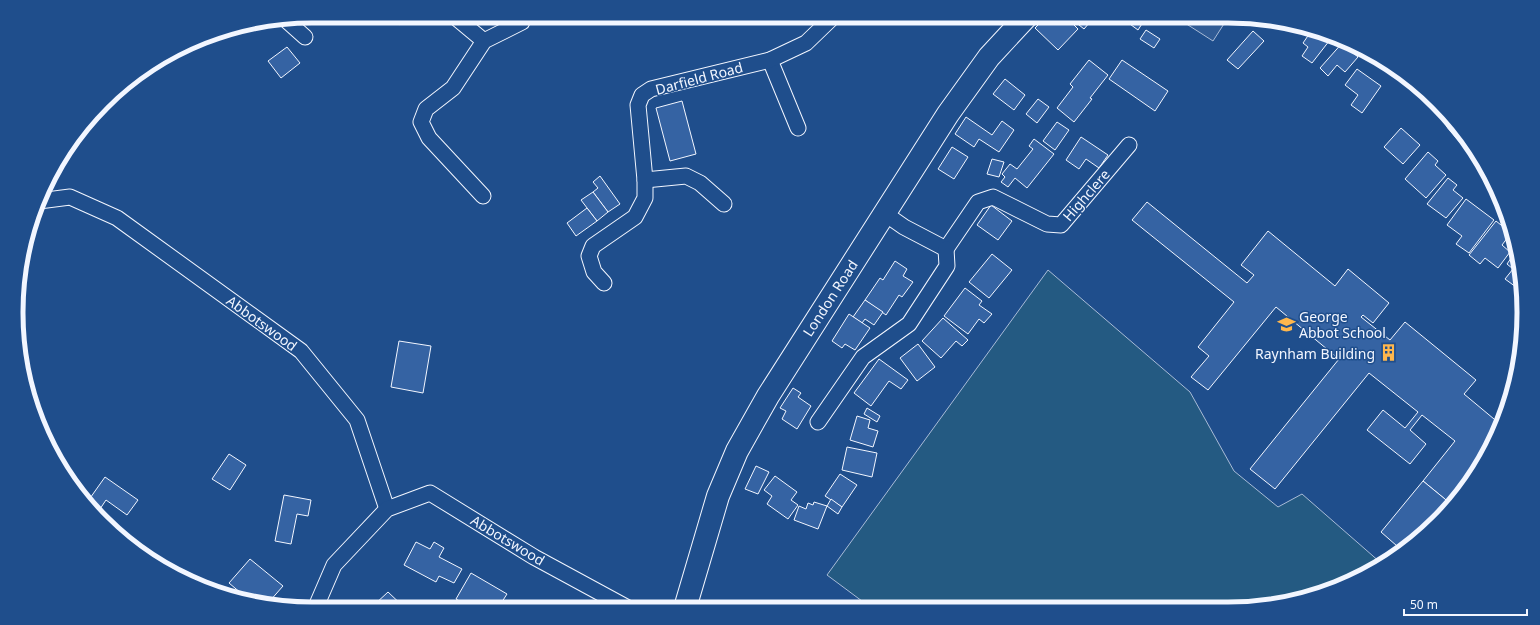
<svg xmlns="http://www.w3.org/2000/svg" width="1540" height="625" font-family="'Noto Sans',sans-serif">
<style>
.green{fill:#245a82;stroke:#a8bbd7}
.parking{fill:#305b95;stroke:#a8bbd7}
.building{fill:#3563a3;stroke:#f2f6ff}
.lines{fill:none;stroke-linecap:round;stroke-linejoin:round}
.street-casing{stroke:#f2f6ff;stroke-width:17}
.primary-casing{stroke:#f2f6ff;stroke-width:24}
.street{stroke:#1f4e8c;stroke-width:15}
.primary{stroke:#1f4e8c;stroke-width:22}
.labels{text-anchor:middle;dominant-baseline:central;stroke-width:3;stroke-linejoin:round;paint-order:stroke}
.street-label{font-size:14px;fill:#f2f6ff;stroke:#1f4e8c}
.poi-label{font-size:14px;fill:#f2f6ff;stroke:#1f4e8c;text-anchor:start}
.rim{fill:none;stroke:#f2f6ff;stroke-width:5}
</style>
<rect width="100%" height="100%" fill="#1f4e8c"/>
<path class="green" d="M 1048,270 L 1190,392 L 1234,471 L 1278,507 L 1302,494 L 1381,563 L 1358,579 L 1266,606 L 870,607 L 827,575 Z"/>
<path class="parking" d="M 1174,16 L 1229,16 L 1213,41 Z"/>
<g class="building">
<path d="M 390,16 L 408,16 L 400,25 Z"/>
<path d="M 487,16 L 501,16 L 492,22 Z"/>
<path d="M 1047,16 L 1065,16 L 1078,29 L 1058,50 L 1035,28 Z"/>
<path d="M 1068,16 L 1095,16 L 1084,29 Z"/>
<path d="M 1119,16 L 1147,16 L 1138,30 Z"/>
<path d="M 1146,30 L 1160,39 L 1154,48 L 1140,39 Z"/>
<path d="M 1312,30 L 1323,32 L 1333,36 L 1312,63 L 1302,56 L 1308,47 L 1303,43 Z"/>
<path d="M 1253,31 L 1264,41 L 1238,69 L 1227,60 Z"/>
<path d="M 1344,41 L 1356,47 L 1352,52 L 1358,57 L 1345,72 L 1337,65 L 1328,76 L 1320,68 Z"/>
<path d="M 287,47 L 300,63 L 281,78 L 268,61 Z"/>
<path d="M 1089,60 L 1108,75 L 1090,98 L 1092,99 L 1074,122 L 1057,108 L 1073,87 L 1070,84 Z"/>
<path d="M 1122,60 L 1168,91 L 1155,111 L 1109,79 Z"/>
<path d="M 1357,69 L 1381,86 L 1362,113 L 1351,105 L 1358,95 L 1345,85 Z"/>
<path d="M 1005,79 L 1025,95 L 1014,110 L 993,94 Z"/>
<path d="M 1038,99 L 1049,107 L 1037,123 L 1026,114 Z"/>
<path d="M 682,101 L 696,154 L 670,161 L 656,108 Z"/>
<path d="M 966,117 L 992,135 L 1002,121 L 1014,130 L 999,152 L 979,139 L 974,147 L 955,134 Z"/>
<path d="M 1057,122 L 1069,130 L 1055,150 L 1043,141 Z"/>
<path d="M 1401,128 L 1420,145 L 1403,164 L 1384,147 Z"/>
<path d="M 1081,137 L 1108,155 L 1099,168 L 1086,159 L 1079,169 L 1066,160 Z"/>
<path d="M 1034,139 L 1054,154 L 1027,188 L 1015,178 L 1008,187 L 1001,182 L 1005,177 L 1002,174 L 1010,164 L 1017,169 L 1033,149 L 1029,146 Z"/>
<path d="M 952,147 L 968,157 L 954,179 L 938,169 Z"/>
<path d="M 1428,152 L 1438,161 L 1435,165 L 1446,175 L 1426,198 L 1405,179 Z"/>
<path d="M 992,159 L 1004,162 L 999,177 L 987,174 Z"/>
<path d="M 600,176 L 620,204 L 608,212 L 593,192 L 598,188 L 593,182 Z"/>
<path d="M 1448,178 L 1457,185 L 1453,190 L 1463,198 L 1446,218 L 1427,204 Z"/>
<path d="M 593,192 L 608,212 L 597,221 L 581,200 Z"/>
<path d="M 1466,199 L 1494,220 L 1469,253 L 1456,244 L 1462,236 L 1447,225 Z"/>
<path d="M 1147,202 L 1247,283 L 1254,275 L 1241,265 L 1268,231 L 1335,286 L 1348,269 L 1389,303 L 1373,323 L 1363,315 L 1361,317 L 1390,340 L 1405,322 L 1476,380 L 1464,394 L 1500,424 L 1474,477 L 1451,504 L 1423,481 L 1455,441 L 1422,415 L 1410,430 L 1426,444 L 1410,464 L 1367,430 L 1383,410 L 1405,428 L 1418,412 L 1369,373 L 1275,489 L 1250,469 L 1339,359 L 1276,307 L 1208,390 L 1191,377 L 1209,356 L 1198,347 L 1234,302 L 1132,220 Z"/>
<path d="M 991,205 L 1012,221 L 998,240 L 977,225 Z"/>
<path d="M 587,208 L 597,221 L 576,236 L 567,223 Z"/>
<path d="M 1496,221 L 1511,233 L 1502,245 L 1510,252 L 1498,268 L 1485,258 L 1480,264 L 1469,255 Z"/>
<path d="M 1516,251 L 1521,281 L 1516,287 L 1505,279 L 1513,269 L 1507,264 Z"/>
<path d="M 992,254 L 1012,270 L 989,298 L 969,282 Z"/>
<path d="M 895,261 L 907,269 L 903,276 L 913,282 L 902,297 L 899,295 L 886,315 L 865,300 L 880,278 L 883,280 Z"/>
<path d="M 965,288 L 982,301 L 979,305 L 992,314 L 984,323 L 979,319 L 968,334 L 944,316 Z"/>
<path d="M 865,300 L 883,312 L 874,325 L 865,319 L 862,323 L 853,317 Z"/>
<path d="M 849,314 L 870,328 L 855,350 L 845,344 L 842,348 L 832,341 Z"/>
<path d="M 943,318 L 968,340 L 962,346 L 956,341 L 941,358 L 922,341 Z"/>
<path d="M 399,341 L 431,346 L 423,393 L 391,387 Z"/>
<path d="M 918,344 L 935,367 L 917,381 L 900,358 Z"/>
<path d="M 879,359 L 908,380 L 901,389 L 889,381 L 871,406 L 854,393 Z"/>
<path d="M 793,388 L 801,393 L 798,397 L 811,406 L 797,429 L 782,419 L 786,411 L 780,408 Z"/>
<path d="M 867,408 L 880,416 L 877,422 L 864,414 Z"/>
<path d="M 857,416 L 870,420 L 868,428 L 878,431 L 873,447 L 850,440 Z"/>
<path d="M 847,447 L 877,453 L 872,477 L 842,470 Z"/>
<path d="M 229,454 L 246,465 L 230,490 L 212,479 Z"/>
<path d="M 756,466 L 769,472 L 758,494 L 745,489 Z"/>
<path d="M 840,474 L 857,485 L 842,507 L 825,496 Z"/>
<path d="M 775,476 L 797,492 L 791,500 L 798,505 L 788,519 L 767,504 L 772,496 L 764,490 Z"/>
<path d="M 105,477 L 138,500 L 127,515 L 106,500 L 98,512 L 88,501 Z"/>
<path d="M 1423,481 L 1451,504 L 1423,536 L 1396,553 L 1393,550 L 1397,546 L 1381,532 Z"/>
<path d="M 284,495 L 311,500 L 308,516 L 297,514 L 291,544 L 275,541 Z"/>
<path d="M 831,499 L 842,507 L 838,514 L 827,506 Z"/>
<path d="M 814,502 L 827,506 L 818,529 L 794,520 L 799,506 L 806,509 L 808,503 L 813,505 Z"/>
<path d="M 416,542 L 430,549 L 434,542 L 444,548 L 439,557 L 462,569 L 454,583 L 439,576 L 436,582 L 404,565 Z"/>
<path d="M 250,559 L 283,586 L 269,602 L 239,597 L 242,594 L 229,583 Z"/>
<path d="M 471,573 L 507,594 L 498,608 L 469,609 L 470,607 L 456,599 Z"/>
<path d="M 388,592 L 406,609 L 378,609 L 374,605 Z"/>
</g>
<g class="lines">
<defs>
<g id="street">
<path d="M 454,16 L 484,41"/>
<path d="M 286,20 L 305,37"/>
<path d="M 770,60 L 798,128"/>
<path d="M 1454,123 L 1466,137"/>
<path d="M 645,180 L 686,176 L 700,183 L 724,204"/>
<path d="M 483,196 L 429,138 L 421,122 L 426,109 L 453,88 L 484,41 L 522,22"/>
<path d="M 39,201 L 70,197 L 117,218 L 301,351 L 357,420 L 387,509"/>
<path d="M 884,213 L 904,227 L 946,249 L 978,202 L 993,197 L 1047,224 L 1061,225 L 1129,145"/>
<path d="M 604,283 L 594,272 L 589,256 L 593,246 L 635,217 L 645,198 L 645,180 L 638,105 L 642,95 L 651,89 L 770,60 L 806,43 L 834,16"/>
<path d="M 818,422 L 863,357 L 909,324 L 947,266 L 946,249"/>
<path d="M 315,609 L 334,565 L 387,509 L 430,493 L 534,557 L 628,608"/>
</g>
<path id="primary" d="M 685,608 L 718,496 L 737,451 L 768,396 L 948,114 L 989,57 L 1027,16"/>
</defs>
<use href="#street" class="street-casing"/>
<use href="#primary" class="primary-casing"/>
<use href="#street" class="street"/>
<use href="#primary" class="primary"/>
</g>
<defs>
<symbol id="school-bare" viewBox="-9 -9 18 18"><path d="M0-5L7-2L0 1L-7-2ZM-4 1L0 2.5L4 1V4Q0 6-4 4Z" fill="#ffb74d" stroke="#1f4e8c" stroke-width="2.5" paint-order="stroke"/></symbol>
<symbol id="building-bare" viewBox="-9 -9 18 18"><path d="M-4-6H4V6H1V3H-1V6H-4ZM-2.5-4.3h1.7v1.8h-1.7ZM.8-4.3h1.7v1.8H.8ZM-2.5-1h1.7V.8h-1.7ZM.8-1h1.7V.8H.8Z" fill="#ffb74d" stroke="#1f4e8c" stroke-width="2.5" paint-order="stroke"/></symbol>
</defs>
<g fill-rule="evenodd">
<use href="#school-bare" x="1274" y="312" width="25" height="25"/>
<use href="#building-bare" x="1376" y="340" width="25" height="25"/>
</g>
<g class="labels">
<g class="street-label">
<text transform="translate(699 78) rotate(-15)">Darfield Road</text>
<text transform="translate(1086 195) rotate(-49)">Highclere</text>
<text transform="translate(830 298) rotate(-57)">London Road</text>
<text transform="translate(262 323) rotate(36)">Abbotswood</text>
<text transform="translate(508 540) rotate(31)">Abbotswood</text>
</g>
<g class="poi-label">
<text x="1299" y="316">George<tspan x="1299" dy="16">Abbot School</tspan></text>
<text x="1375" y="353" text-anchor="end">Raynham Building</text>
</g>
</g>
<path d="M0 0H1540V625H0ZM312 23H1228A289 289 0 0 1 1517 312V313A289 289 0 0 1 1228 602H312A289 289 0 0 1 23 313V312A289 289 0 0 1 312 23Z" fill="#1f4e8c" fill-rule="evenodd"/>
<path class="rim" d="M312 23H1228A289 289 0 0 1 1517 312V313A289 289 0 0 1 1228 602H312A289 289 0 0 1 23 313V312A289 289 0 0 1 312 23Z"/>
<path d="M1404 609v6h123v-6" fill="none" stroke="#f2f6ff" stroke-width="2"/>
<text x="1410" y="609" font-size="12" fill="#f2f6ff" stroke="#1f4e8c" stroke-width="3" paint-order="stroke">50 m</text>
</svg>
